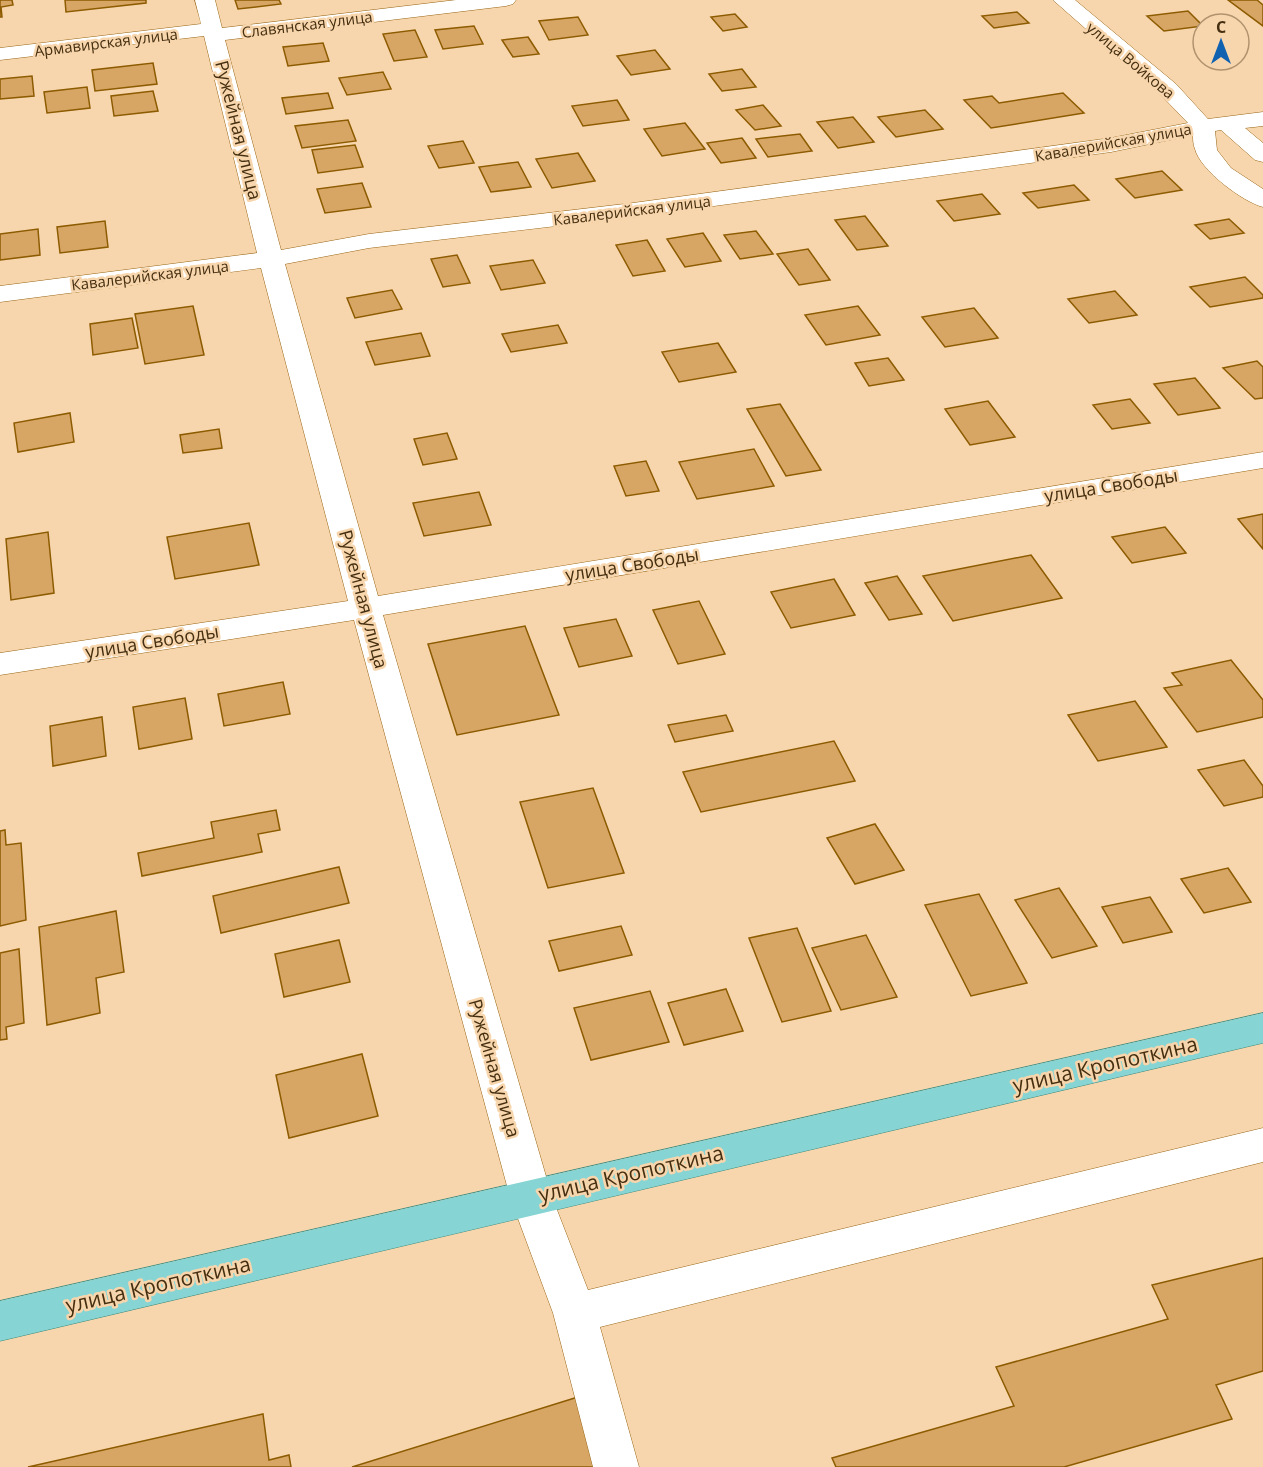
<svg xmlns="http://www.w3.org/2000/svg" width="1263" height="1467" font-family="'Open Sans',sans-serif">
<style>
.building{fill:#d7a665;stroke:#8d5b00;stroke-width:1.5}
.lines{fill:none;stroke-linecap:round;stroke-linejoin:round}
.minor-casing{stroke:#976514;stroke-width:1}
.major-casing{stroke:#3b887b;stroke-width:1}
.minor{fill:#fff;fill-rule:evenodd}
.major{fill:#86d4d3;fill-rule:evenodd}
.labels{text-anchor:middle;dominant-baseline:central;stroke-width:5;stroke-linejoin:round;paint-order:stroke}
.far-street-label{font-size:15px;fill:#452f10;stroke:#f8d6ad}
.street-label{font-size:18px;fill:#452f10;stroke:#f8d6ad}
.near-street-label{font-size:21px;fill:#452f10;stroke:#f8d6ad}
</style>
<rect width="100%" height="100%" fill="#f8d6ad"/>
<g class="building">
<path d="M 0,0 L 12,0 L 13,5 L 1,7 L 2,17 L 0,17 Z"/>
<path d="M 65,0 L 146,0 L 146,3 L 66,12 Z"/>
<path d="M 235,0 L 279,0 L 281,4 L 238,9 Z"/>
<path d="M 1228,0 L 1257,0 L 1263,5 L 1263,26 Z"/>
<path d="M 1188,11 L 1203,26 L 1164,31 L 1147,16 Z"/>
<path d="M 1017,12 L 1029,23 L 994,28 L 982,16 Z"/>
<path d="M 735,14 L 747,27 L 723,31 L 711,17 Z"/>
<path d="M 578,17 L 588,35 L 549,40 L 539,21 Z"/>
<path d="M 474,26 L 483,44 L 443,49 L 435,30 Z"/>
<path d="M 415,30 L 427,57 L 394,61 L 383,34 Z"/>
<path d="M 528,37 L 539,54 L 513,57 L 502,40 Z"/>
<path d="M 323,43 L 329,61 L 288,66 L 283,47 Z"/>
<path d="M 655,50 L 670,69 L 631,75 L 617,56 Z"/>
<path d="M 153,63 L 157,84 L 95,91 L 92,70 Z"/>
<path d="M 742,69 L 756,87 L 722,91 L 709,74 Z"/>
<path d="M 383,72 L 391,89 L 347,95 L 339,78 Z"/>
<path d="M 32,76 L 34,96 L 0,99 L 0,79 Z"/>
<path d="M 87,87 L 90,108 L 47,113 L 44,92 Z"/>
<path d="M 153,91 L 158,111 L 114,116 L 111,96 Z"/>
<path d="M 328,93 L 333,108 L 286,114 L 282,98 Z"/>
<path d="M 1063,93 L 1084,113 L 991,128 L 964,100 L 992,96 L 999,103 Z"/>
<path d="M 617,100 L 629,120 L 583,126 L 572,106 Z"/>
<path d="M 763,105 L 781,126 L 755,130 L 736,110 Z"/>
<path d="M 925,110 L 943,129 L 896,137 L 878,117 Z"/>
<path d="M 853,117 L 874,142 L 838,148 L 817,122 Z"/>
<path d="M 348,120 L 356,141 L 302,148 L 295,126 Z"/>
<path d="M 685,123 L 705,149 L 662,156 L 644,129 Z"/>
<path d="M 800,134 L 812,151 L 768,157 L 756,139 Z"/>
<path d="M 742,138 L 756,158 L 721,163 L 707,143 Z"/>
<path d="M 463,141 L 474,163 L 439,168 L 428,146 Z"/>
<path d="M 355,145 L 363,167 L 318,173 L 312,150 Z"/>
<path d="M 578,153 L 595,181 L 552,188 L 536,159 Z"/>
<path d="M 518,162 L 531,187 L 491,192 L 479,167 Z"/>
<path d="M 1162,171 L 1182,190 L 1135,198 L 1116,179 Z"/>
<path d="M 362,183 L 371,207 L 325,213 L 317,189 Z"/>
<path d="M 1074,185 L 1089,200 L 1038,208 L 1023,193 Z"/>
<path d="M 982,194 L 1000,214 L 954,221 L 937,201 Z"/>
<path d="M 865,216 L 888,246 L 857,250 L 835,220 Z"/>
<path d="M 1229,219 L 1244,233 L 1210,239 L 1195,225 Z"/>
<path d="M 105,221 L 108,247 L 60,253 L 57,227 Z"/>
<path d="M 38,229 L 40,255 L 0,260 L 0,234 Z"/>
<path d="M 756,231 L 773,254 L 740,259 L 724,235 Z"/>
<path d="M 703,233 L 721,261 L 685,267 L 667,239 Z"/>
<path d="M 647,240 L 665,271 L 633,276 L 616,245 Z"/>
<path d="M 808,249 L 830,280 L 799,285 L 777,254 Z"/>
<path d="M 457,255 L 470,283 L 443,287 L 431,259 Z"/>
<path d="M 533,260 L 545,283 L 501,290 L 490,266 Z"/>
<path d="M 1245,277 L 1263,295 L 1263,298 L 1210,307 L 1190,287 Z"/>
<path d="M 392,290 L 402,309 L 355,318 L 347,298 Z"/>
<path d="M 1115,291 L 1137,315 L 1089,323 L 1068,299 Z"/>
<path d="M 193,306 L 204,355 L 145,364 L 135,314 Z"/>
<path d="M 858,306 L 880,335 L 826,345 L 805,315 Z"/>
<path d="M 974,308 L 998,338 L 945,347 L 922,317 Z"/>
<path d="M 132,318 L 138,348 L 93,355 L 90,324 Z"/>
<path d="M 558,325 L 567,343 L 511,352 L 502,334 Z"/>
<path d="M 421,333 L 430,356 L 375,365 L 366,342 Z"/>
<path d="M 718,343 L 736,372 L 679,382 L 662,352 Z"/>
<path d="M 888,358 L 904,380 L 869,386 L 855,363 Z"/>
<path d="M 1257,361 L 1263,367 L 1263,398 L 1255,399 L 1223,368 Z"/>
<path d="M 1195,378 L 1220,408 L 1178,415 L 1154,384 Z"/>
<path d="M 1130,399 L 1150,423 L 1112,429 L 1093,405 Z"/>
<path d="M 988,401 L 1015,437 L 970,445 L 945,409 Z"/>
<path d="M 780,404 L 821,470 L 786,476 L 747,409 Z"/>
<path d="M 70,413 L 74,442 L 18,452 L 14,423 Z"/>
<path d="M 219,429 L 222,448 L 183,453 L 180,435 Z"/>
<path d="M 447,433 L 457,459 L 423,465 L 414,439 Z"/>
<path d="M 754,449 L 774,486 L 697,499 L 679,462 Z"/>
<path d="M 646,461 L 659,491 L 626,496 L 614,466 Z"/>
<path d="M 479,492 L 491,525 L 424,536 L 413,503 Z"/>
<path d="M 1263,514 L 1263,549 L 1238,519 Z"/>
<path d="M 249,523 L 259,565 L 175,579 L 167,537 Z"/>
<path d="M 1165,527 L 1186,553 L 1132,563 L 1112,537 Z"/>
<path d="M 48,532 L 54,593 L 11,600 L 6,539 Z"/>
<path d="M 1031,555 L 1062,598 L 953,621 L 923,576 Z"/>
<path d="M 897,576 L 922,614 L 889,620 L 865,583 Z"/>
<path d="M 834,579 L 855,615 L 791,628 L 771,592 Z"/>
<path d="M 699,601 L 725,654 L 678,664 L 653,610 Z"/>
<path d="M 616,619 L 632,656 L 579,667 L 564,628 Z"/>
<path d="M 525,626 L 559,715 L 457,735 L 428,644 Z"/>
<path d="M 1231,660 L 1263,700 L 1263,717 L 1197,732 L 1164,688 L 1182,685 L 1172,673 Z"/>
<path d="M 283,682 L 290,714 L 224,726 L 218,694 Z"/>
<path d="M 185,698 L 192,739 L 139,749 L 133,707 Z"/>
<path d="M 1135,701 L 1167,747 L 1098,761 L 1068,715 Z"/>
<path d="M 726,715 L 733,731 L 675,742 L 668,725 Z"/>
<path d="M 102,717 L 106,756 L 53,766 L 50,726 Z"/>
<path d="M 834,741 L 855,781 L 701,812 L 683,772 Z"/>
<path d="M 1244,760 L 1263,786 L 1263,797 L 1224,806 L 1198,770 Z"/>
<path d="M 593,788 L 624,873 L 548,888 L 520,802 Z"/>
<path d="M 276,810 L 280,830 L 258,834 L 262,852 L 142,876 L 138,853 L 214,838 L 211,822 Z"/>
<path d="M 875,824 L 904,870 L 855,884 L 827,838 Z"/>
<path d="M 5,830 L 6,845 L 21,843 L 26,920 L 0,926 L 0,831 Z"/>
<path d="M 339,867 L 349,903 L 221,933 L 213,896 Z"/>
<path d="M 1228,868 L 1251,902 L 1204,913 L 1181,879 Z"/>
<path d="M 1059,888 L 1097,946 L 1052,958 L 1015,900 Z"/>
<path d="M 979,894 L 1027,983 L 971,996 L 925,905 Z"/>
<path d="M 1150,897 L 1172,932 L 1123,943 L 1102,907 Z"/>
<path d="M 116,911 L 124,972 L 96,978 L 100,1013 L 47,1025 L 39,927 Z"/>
<path d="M 621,926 L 632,955 L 559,971 L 549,941 Z"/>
<path d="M 797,928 L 831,1011 L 782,1022 L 749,938 Z"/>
<path d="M 866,935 L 897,997 L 841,1010 L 812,948 Z"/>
<path d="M 339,940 L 350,982 L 284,997 L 275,954 Z"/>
<path d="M 19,949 L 24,1023 L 6,1027 L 7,1039 L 0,1040 L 0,953 Z"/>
<path d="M 726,989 L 743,1031 L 684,1045 L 668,1003 Z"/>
<path d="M 650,991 L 669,1042 L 591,1060 L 574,1008 Z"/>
<path d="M 362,1054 L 378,1116 L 289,1138 L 276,1075 Z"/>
<path d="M 1263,1258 L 1263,1371 L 1216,1385 L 1232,1419 L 1064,1467 L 836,1467 L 832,1458 L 1014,1406 L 996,1367 L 1168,1319 L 1152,1285 Z"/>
<path d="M 578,1397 L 601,1467 L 352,1467 Z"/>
<path d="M 263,1414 L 269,1460 L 289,1455 L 291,1467 L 28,1467 Z"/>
</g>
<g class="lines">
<defs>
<path id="minor" d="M 195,0 L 215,0 L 222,28 L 456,0 L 516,0 L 513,4 L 506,6 L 225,40 L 281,250 L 369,234 L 633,203 L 1111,138 L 1188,123 L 1160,94 L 1053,0 L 1075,0 L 1176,84 L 1208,119 L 1263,112 L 1263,126 L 1245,128 L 1263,143 L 1263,162 L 1255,160 L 1221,130 L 1215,131 L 1217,150 L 1231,168 L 1263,189 L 1263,207 C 1243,202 1200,170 1195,149 C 1193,145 1193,139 1193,135 L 1111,152 L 633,217 L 369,248 L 285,264 L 378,596 L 1263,452 L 1263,468 L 383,615 L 552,1197 L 588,1290 L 1263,1128 L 1263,1162 L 600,1327 L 639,1467 L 593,1467 L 553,1313 L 510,1197 L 354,620 L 0,675 L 0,653 L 348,601 L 261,268 L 0,302 L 0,286 L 257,253 L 204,36 L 0,60 L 0,48 L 201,24 Z"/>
<path id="major" d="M 1263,1013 L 1263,1043 L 0,1341 L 0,1301 Z"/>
</defs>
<use href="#minor" class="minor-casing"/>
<use href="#major" class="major-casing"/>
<use href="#minor" class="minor"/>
<use href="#major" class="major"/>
</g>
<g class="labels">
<g class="far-street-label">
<text transform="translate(307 24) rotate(-7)">Славянская улица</text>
<text transform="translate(106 42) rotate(-7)">Армавирская улица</text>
<text transform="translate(1131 60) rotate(40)">улица Войкова</text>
<text transform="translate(1113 142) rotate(-10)">Кавалерийская улица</text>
<text transform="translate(632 210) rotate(-7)">Кавалерийская улица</text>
<text transform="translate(150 275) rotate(-7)">Кавалерийская улица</text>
</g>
<g class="street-label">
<text transform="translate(239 130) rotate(76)">Ружейная улица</text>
<text transform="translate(1111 485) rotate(-9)">улица Свободы</text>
<text transform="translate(632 564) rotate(-9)">улица Свободы</text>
<text transform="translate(364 599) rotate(75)">Ружейная улица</text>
<text transform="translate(152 641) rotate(-9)">улица Свободы</text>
<text transform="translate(495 1068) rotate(74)">Ружейная улица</text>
</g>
<g class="near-street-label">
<text transform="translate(1105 1064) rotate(-13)">улица Кропоткина</text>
<text transform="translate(631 1173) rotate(-13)">улица Кропоткина</text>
<text transform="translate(158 1284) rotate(-13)">улица Кропоткина</text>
</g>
</g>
<g transform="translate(1221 42)"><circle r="28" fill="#f8d6ad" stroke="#b0936e" stroke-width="1.5"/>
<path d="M0-4.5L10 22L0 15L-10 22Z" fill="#1062b0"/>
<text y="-9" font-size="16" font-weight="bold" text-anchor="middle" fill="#452f10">С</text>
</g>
</svg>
